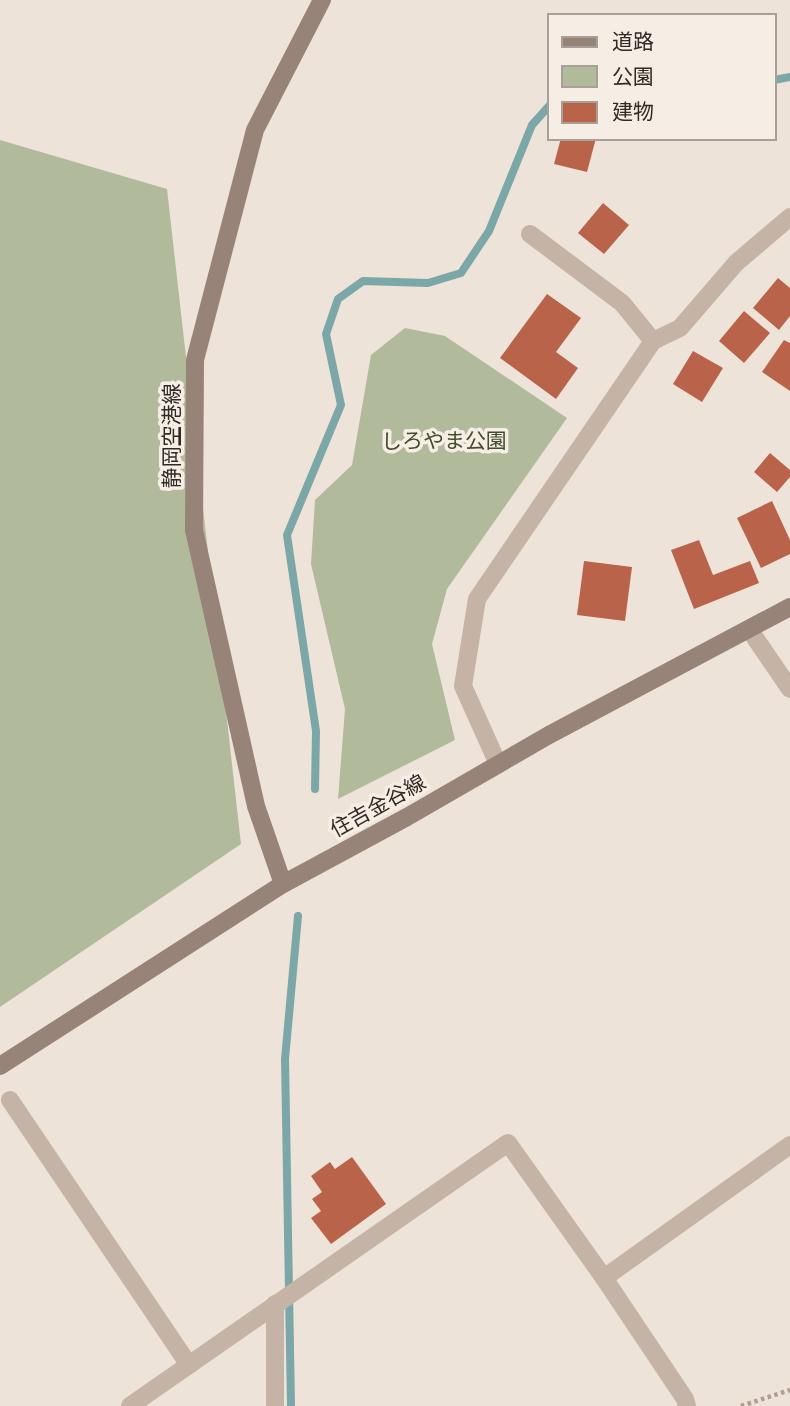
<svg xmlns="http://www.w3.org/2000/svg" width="790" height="1406" font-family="Jost,'Noto Sans JP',sans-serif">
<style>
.green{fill:#b1bb9b}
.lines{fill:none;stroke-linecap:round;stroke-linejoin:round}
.stream{stroke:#7ba7a8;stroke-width:8}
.building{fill:#b9634b}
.path{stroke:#b09d91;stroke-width:4.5;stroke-dasharray:3.5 3.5;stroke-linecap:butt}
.street{stroke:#c5b3a6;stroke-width:18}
.secondary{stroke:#988378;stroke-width:18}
.labels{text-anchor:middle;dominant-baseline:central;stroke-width:7;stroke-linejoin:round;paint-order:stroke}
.street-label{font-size:21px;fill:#322926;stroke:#f6eee4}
.park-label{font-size:21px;fill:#424d2d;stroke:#f6eee4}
</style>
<rect width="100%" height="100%" fill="#eee3d9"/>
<g class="green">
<path d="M 0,140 L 167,189 L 241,844 L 0,1007 Z"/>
<path d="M 405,328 L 445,336 L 567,418 L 447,589 L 432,644 L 455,740 L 338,799 L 345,709 L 311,564 L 315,500 L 352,465 L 371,355 Z"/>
</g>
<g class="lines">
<g class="stream">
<path d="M 774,80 L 790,77"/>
<path d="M 315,789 L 316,731 L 287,535 L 341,405 L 326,334 L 338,299 L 363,281 L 428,283 L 461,273 L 489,231 L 532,125 L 550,105"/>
<path d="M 291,1406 L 285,1059 L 298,916"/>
</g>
</g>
<g class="building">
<path d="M 561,138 L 596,138 L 587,172 L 554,164 Z"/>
<path d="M 603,203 L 629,225 L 604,254 L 578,233 Z"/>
<path d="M 778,278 L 790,288 L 790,316 L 779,330 L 753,308 Z"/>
<path d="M 547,294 L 581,318 L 556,352 L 578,368 L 556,399 L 500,358 Z"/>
<path d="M 744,311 L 770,333 L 744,363 L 719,341 Z"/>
<path d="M 784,340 L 790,343 L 790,391 L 762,372 Z"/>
<path d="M 693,351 L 723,368 L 702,402 L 673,384 Z"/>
<path d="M 770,453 L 790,470 L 790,477 L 777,492 L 754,472 Z"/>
<path d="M 772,501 L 790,540 L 790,554 L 761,568 L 737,518 Z"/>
<path d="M 699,540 L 713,575 L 750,561 L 759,583 L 694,609 L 671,550 Z"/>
<path d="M 584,561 L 632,567 L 625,621 L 577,615 Z"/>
<path d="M 352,1157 L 386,1204 L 331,1244 L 311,1218 L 321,1211 L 312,1199 L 322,1192 L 311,1176 L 330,1162 L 335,1169 Z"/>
</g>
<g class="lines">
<path class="path" d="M 741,1406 L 790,1390"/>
<g class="street">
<path d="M 653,341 L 680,328 L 736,263 L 790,217"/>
<path d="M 749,629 L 790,689"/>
<path d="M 498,764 L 463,686 L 477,599 L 653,341 L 622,303 L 530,234"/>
<path d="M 10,1100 L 189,1365"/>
<path d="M 604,1278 L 685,1399 L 687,1406"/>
<path d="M 130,1406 L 508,1143 L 604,1278 L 790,1145"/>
<path d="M 275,1406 L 275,1304"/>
</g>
<g class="secondary">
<path d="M 283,884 L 256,806 L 194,530 L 195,360 L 255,130 L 322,0"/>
<path d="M 0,1066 L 283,884 L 407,817 L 549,735 L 790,607"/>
</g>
</g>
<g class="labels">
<g class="street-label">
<text transform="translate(172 436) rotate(-90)">静岡空港線</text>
<text transform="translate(378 806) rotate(-29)">住吉金谷線</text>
</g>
<g class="park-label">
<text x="444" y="441">しろやま公園</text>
</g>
</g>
<rect x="548" y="14" width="228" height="126" fill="#f6eee4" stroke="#a89f98" stroke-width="2"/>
<rect x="562" y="37" width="35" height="10" fill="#988378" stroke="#a89f98" stroke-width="2"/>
<text x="612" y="49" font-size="21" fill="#322926">道路</text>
<rect x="562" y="66" width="35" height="21" fill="#b1bb9b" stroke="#a89f98" stroke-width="2"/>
<text x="612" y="84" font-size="21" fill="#322926">公園</text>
<rect x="562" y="102" width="35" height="21" fill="#b9634b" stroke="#a89f98" stroke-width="2"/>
<text x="612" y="119" font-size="21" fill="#322926">建物</text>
</svg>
